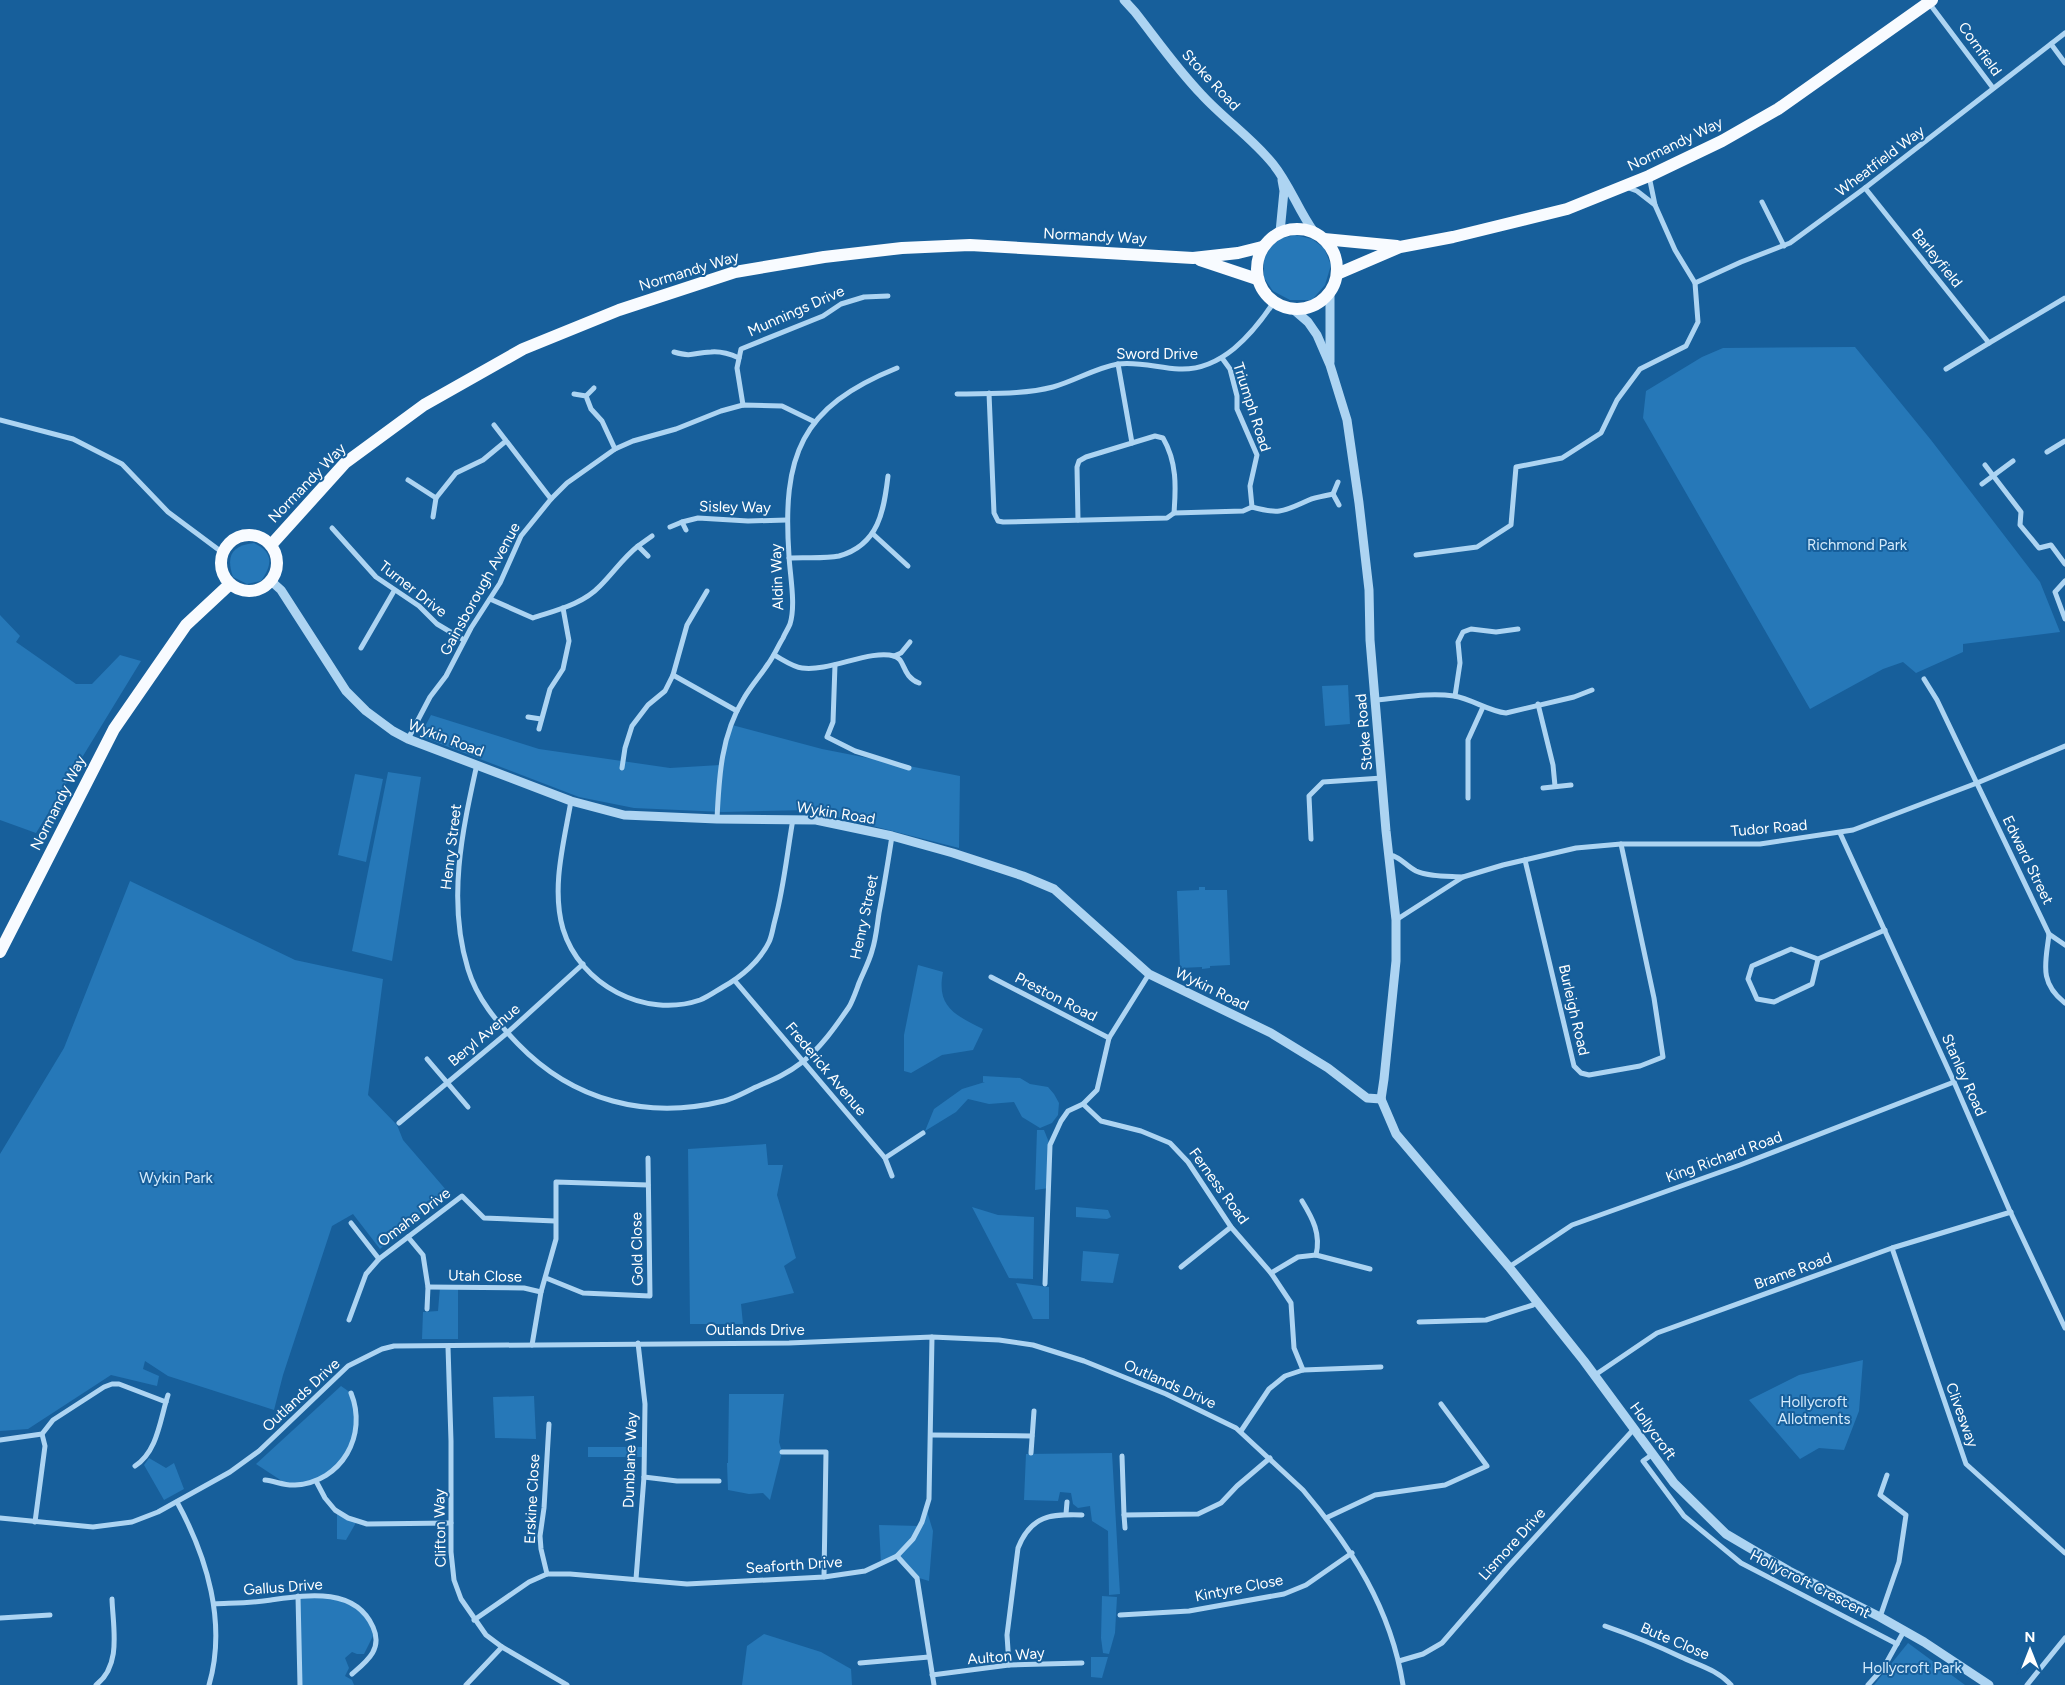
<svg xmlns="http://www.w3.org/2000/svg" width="2065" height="1685" font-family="Figtree,sans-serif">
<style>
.green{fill:#2678b8}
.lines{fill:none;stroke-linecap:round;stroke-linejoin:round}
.minor{stroke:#add4f2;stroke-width:5}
.tertiary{stroke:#add4f2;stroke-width:9}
.primary{stroke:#f8fbff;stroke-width:12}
.labels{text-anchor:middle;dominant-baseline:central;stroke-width:4;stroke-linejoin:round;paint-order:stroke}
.street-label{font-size:15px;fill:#fff;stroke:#175f9b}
.park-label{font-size:15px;fill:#d4ebfc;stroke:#175f9b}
</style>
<rect width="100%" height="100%" fill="#175f9b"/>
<g class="green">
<path d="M 1295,235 L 1312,239 L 1324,248 L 1331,265 L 1325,285 L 1312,300 L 1290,300 L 1273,291 L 1264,278 L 1264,259 L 1270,248 L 1279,239 Z"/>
<path d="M 1855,347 L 1931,440 L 2040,582 L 2060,632 L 1963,644 L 1963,652 L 1916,673 L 1903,662 L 1883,669 L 1810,709 L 1643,418 L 1646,391 L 1702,357 L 1723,348 Z"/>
<path d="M 254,543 C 273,552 273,564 261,581 L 247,584 L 233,577 C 226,556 231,546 254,543 Z"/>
<path d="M 0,615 L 20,636 L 16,642 L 76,684 L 92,684 L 120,655 L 141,661 L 36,833 L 0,820 Z"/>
<path d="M 1348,685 L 1350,724 L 1325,726 L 1322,686 Z"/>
<path d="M 431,715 L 539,749 L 670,768 L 720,765 L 732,725 L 822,749 L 960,776 L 959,848 L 810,810 L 723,812 L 634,808 L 579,797 L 420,736 Z"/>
<path d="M 388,772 L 421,777 L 392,961 L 352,951 Z"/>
<path d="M 355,774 L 383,779 L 366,862 L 338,855 Z"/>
<path d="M 130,881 L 295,960 L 383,979 L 368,1095 L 397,1125 L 403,1140 L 447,1191 L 380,1249 L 353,1214 L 332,1226 L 283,1375 L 274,1410 L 168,1376 L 145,1361 L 143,1369 L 159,1376 L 157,1386 L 111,1375 L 28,1429 L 0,1431 L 0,1154 L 64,1048 Z"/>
<path d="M 1199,887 L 1205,887 L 1205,890 L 1227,890 L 1230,965 L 1210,966 L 1210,968 L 1202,969 L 1202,967 L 1180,968 L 1177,891 L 1199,890 Z"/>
<path d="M 918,965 L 943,972 C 936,1007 955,1015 983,1029 L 973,1050 L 942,1055 L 911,1073 L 904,1071 L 904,1035 Z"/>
<path d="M 983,1076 L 1020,1078 L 1030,1084 L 1048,1087 L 1054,1094 L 1059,1103 L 1058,1115 L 1052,1123 L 1040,1128 L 1022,1117 L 1014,1102 L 989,1104 L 968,1099 L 956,1112 L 925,1131 L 934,1109 L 962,1089 L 985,1082 L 983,1082 Z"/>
<path d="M 1037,1130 L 1044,1130 L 1050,1145 L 1049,1188 L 1035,1190 Z"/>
<path d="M 766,1144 L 768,1165 L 783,1165 L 777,1195 L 796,1258 L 784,1266 L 794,1293 L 741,1304 L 743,1324 L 690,1324 L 688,1149 Z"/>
<path d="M 972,1207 L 998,1215 L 1034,1217 L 1033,1279 L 1009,1278 Z"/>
<path d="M 1076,1207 L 1108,1210 L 1111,1217 L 1107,1219 L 1076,1217 Z"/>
<path d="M 1083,1251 L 1119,1254 L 1113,1283 L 1081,1281 Z"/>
<path d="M 1016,1283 L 1049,1287 L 1049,1319 L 1033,1319 Z"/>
<path d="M 440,1287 L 458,1287 L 458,1339 L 422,1339 L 423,1312 L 438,1311 Z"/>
<path d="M 1863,1360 L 1859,1411 L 1844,1450 L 1819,1448 L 1800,1459 L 1749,1400 L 1799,1375 Z"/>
<path d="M 341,1386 L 351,1393 L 356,1415 L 351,1446 L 334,1469 L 316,1481 L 288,1485 L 256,1464 Z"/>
<path d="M 729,1394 L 784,1394 L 779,1442 L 782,1452 L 770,1500 L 763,1493 L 749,1494 L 728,1490 L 727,1463 L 728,1463 Z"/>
<path d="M 534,1396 L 536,1439 L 495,1438 L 493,1397 Z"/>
<rect x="588" y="1447" width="56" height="10"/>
<path d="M 1112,1453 L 1120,1594 L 1109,1595 L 1108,1531 L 1092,1521 L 1090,1506 L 1078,1508 L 1073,1504 L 1071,1493 L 1060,1492 L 1058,1501 L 1024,1500 L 1026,1454 Z"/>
<path d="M 149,1458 L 166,1468 L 174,1463 L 184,1489 L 164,1500 L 144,1465 Z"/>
<path d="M 926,1508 L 933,1531 L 929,1581 L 919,1578 L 897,1556 L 881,1564 L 879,1525 L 920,1526 Z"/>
<path d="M 337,1511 L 357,1521 L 346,1540 L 337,1539 Z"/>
<path d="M 298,1596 L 342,1599 L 360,1610 L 375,1632 L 364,1654 L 357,1654 L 352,1652 L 345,1658 L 349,1668 L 345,1676 L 352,1680 L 354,1685 L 302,1685 Z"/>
<path d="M 1102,1596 L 1117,1597 L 1115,1633 L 1109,1654 L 1103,1653 L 1101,1638 Z"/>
<path d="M 764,1634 L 821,1652 L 851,1669 L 852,1685 L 742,1685 L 747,1646 Z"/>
<path d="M 1908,1643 L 1965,1685 L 1874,1685 Z"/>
<path d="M 1091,1657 L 1108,1657 L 1102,1678 L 1091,1677 Z"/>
</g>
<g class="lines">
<g class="minor">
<path d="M 1929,3 L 1993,88"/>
<path d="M 2051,44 L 2065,63"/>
<path d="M 1626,187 L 1637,191 L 1655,205"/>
<path d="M 1865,188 L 1989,343 L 2065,298"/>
<path d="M 1762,202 L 1784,246"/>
<path d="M 1695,283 L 1741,262 L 1790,243 L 1865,188 L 2065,33"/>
<path d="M 674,352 C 694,358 694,352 711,352 C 721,351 730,354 739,358"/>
<path d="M 1222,358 L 1230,369 L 1237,396 L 1237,409 L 1257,455 L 1250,486 L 1252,507"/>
<path d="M 1118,364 L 1132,443"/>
<path d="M 1946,369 L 1989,343"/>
<path d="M 989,393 L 994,513 L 998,521 L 1003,522 L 1167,518 L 1174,513"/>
<path d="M 574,394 L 586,396 L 591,409 L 602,421 L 615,449"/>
<path d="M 957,394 C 989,393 1022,395 1053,387 C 1075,381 1095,368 1118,364 C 1137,361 1159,368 1179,369 C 1221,371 1252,335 1274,302"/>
<path d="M 586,396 L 594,388"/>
<path d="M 743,405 L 737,368 L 741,349 L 823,316 L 841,304 L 864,297 L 888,296"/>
<path d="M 0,420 L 73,439 L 122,464 L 168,512 L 223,553"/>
<path d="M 494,425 L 551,499"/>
<path d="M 2047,452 L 2065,441"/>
<path d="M 1985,465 L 2021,512 L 2020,525 L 2039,548 L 2051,545 L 2065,564"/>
<path d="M 408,480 L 436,498 L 456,473 L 483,460 L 506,441"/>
<path d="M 1982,484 L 2013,461"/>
<path d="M 1333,494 L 1338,482"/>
<path d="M 1333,494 L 1339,505"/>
<path d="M 1252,507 C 1280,515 1284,511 1309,500 C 1316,497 1325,496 1333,494"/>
<path d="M 433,517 L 436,498"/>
<path d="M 1078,520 L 1077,467 L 1079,461 L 1086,457 L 1155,436 L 1163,438 C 1177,462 1176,487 1174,513 L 1243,511 L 1252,507"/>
<path d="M 670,527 L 682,522"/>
<path d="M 332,528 L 376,577 L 419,606 L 437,624 L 464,640"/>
<path d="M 686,530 L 682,522 L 698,518 L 748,521 L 787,520"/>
<path d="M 873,534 L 908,566"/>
<path d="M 638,546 L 652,536"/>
<path d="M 1416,555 L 1477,547 L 1511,525 L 1516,467 L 1562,458 L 1601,433 L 1617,400 L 1640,369 L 1686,346 L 1698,322 L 1695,283 L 1675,250 L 1655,205 L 1649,176"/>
<path d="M 789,558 C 804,557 824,559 839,556 C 879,545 884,510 888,476"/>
<path d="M 2065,581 L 2055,592 L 2065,619"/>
<path d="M 490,599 L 533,618 C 557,610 583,604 600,586 C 614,572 623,558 638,546 L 648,556"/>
<path d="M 361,648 L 394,591"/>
<path d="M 774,655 C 782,659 793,667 802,668 C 829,672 871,649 894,656 C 906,659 901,676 919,683"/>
<path d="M 894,656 L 901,653 L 910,642"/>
<path d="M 835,665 L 833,722 L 827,737 L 855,751 L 909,768"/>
<path d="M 673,675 L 737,711"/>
<path d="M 1924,679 L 1937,700 L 2049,934 C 2046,962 2038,982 2065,1003"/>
<path d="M 1455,696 L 1460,663 L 1458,642 L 1463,632 L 1471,629 L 1496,632 L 1518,629"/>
<path d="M 1375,700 C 1401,698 1428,692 1454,696 C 1472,699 1488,711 1506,713 L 1574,697 L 1592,690"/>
<path d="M 1538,704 L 1553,765 L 1555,786"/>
<path d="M 528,717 L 541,719"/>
<path d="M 539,729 L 550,689 L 563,669 L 569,641 L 563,608"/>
<path d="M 408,739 L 430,697 L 446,676 L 471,628 L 500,583 L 521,536 L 551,499 L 567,483 L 615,449 L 633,441 L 676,429 L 721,411 L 743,405 L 782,406 L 815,422"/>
<path d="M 477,764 C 462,832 447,901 468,969 C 477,999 497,1022 518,1044 C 573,1101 647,1120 724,1101 C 735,1098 745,1092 756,1087 C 772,1080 787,1074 801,1063 C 820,1049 836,1026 849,1007 C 853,1000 856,991 859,983 C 863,973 869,962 872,951 C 876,939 877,926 879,913 C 884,887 888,862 892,836"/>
<path d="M 622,768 L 625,748 L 632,726 L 648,705 L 665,691 L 673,675 L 687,625 L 707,591"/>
<path d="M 1543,788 L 1571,785"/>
<path d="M 1468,798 L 1468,740 L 1483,707"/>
<path d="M 571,801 C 564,842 551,888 563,929 C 580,985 645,1019 700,1000 C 708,997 716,991 723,987 C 741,977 760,961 769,942 C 772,936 773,927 775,920 C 784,887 787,853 793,819"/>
<path d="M 717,819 C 719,777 721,735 744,698 C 751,686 760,676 768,664 C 774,656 778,646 783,638 C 785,633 788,629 790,624 C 796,605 790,576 789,556 C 782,456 800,407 897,368"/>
<path d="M 1840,833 L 1954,1082 L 2009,1209 L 2065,1328"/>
<path d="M 1311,839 L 1309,796 L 1323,782 L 1382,778"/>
<path d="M 1389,855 C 1400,856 1406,866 1416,871 C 1429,877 1448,876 1463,877"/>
<path d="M 1525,860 L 1574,1066 L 1581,1073 L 1589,1075 L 1640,1066 L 1663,1057 L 1654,998 L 1621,844"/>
<path d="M 1396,920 L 1463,877 L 1503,865 L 1576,848 L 1621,844 L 1760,844 L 1853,830 L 1977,783 L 2065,746"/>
<path d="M 2049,934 L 2065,945"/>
<path d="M 1818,959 L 1791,949 L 1752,966 L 1748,979 L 1757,999 L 1774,1002 L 1812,984 L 1818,959 L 1885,930"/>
<path d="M 991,977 L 1109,1038"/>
<path d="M 735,981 L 885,1158 L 892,1176"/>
<path d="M 427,1059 L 468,1107"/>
<path d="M 1083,1104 L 1097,1090 L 1109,1038 L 1149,974"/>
<path d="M 399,1123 L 507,1033 L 583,964"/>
<path d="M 885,1158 L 923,1133"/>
<path d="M 1302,1201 C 1313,1219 1321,1234 1316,1255"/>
<path d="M 351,1223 L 379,1259"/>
<path d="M 408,1237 L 423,1255 L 428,1287 L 427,1309"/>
<path d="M 1892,1248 L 1966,1464 L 2065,1553"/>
<path d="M 1181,1267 L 1231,1227"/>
<path d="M 1509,1267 L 1572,1225 L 1740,1165 L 1954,1082"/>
<path d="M 1271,1273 L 1298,1257 L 1316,1255 L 1370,1269"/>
<path d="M 546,1278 L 583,1293 L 650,1296 L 648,1158"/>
<path d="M 1045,1284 L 1050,1145 L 1061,1121 L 1068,1111 L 1083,1104 L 1101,1121 L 1141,1131 L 1170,1143 L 1188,1162 L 1231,1227 L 1271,1273 L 1291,1303 L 1294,1348 L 1303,1370"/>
<path d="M 428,1287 L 524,1288 L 541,1292"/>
<path d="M 349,1320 L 366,1274 L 379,1259 L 462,1196 L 484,1218 L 555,1221"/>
<path d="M 1419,1322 L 1486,1320 L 1533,1305 L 1536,1301"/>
<path d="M 532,1345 L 541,1292 L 556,1239 L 556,1182 L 648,1185"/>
<path d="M 448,1347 L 451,1441 L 451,1552 L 454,1580 L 461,1599 L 486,1635 L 502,1647 L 567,1685"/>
<path d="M 1595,1375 L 1657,1333 L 1892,1248 L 2011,1212"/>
<path d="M 1241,1431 L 1269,1389 L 1285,1376 L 1303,1370 L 1381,1367"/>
<path d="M 931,1435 L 1032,1436"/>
<path d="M 0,1440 L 42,1434 L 53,1420 L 104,1387 L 112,1384 L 119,1384 L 166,1402"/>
<path d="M 782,1452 L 826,1452 L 824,1577"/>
<path d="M 1031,1453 L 1034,1411"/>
<path d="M 1653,1454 L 1643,1461 L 1684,1516 L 1741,1563 L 1897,1644"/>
<path d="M 1122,1456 L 1124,1515 L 1198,1514 L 1221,1503 L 1237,1486 L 1270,1458"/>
<path d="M 135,1466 C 158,1451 160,1419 168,1395"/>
<path d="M 644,1477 L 677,1481 L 719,1481"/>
<path d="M 265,1480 C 275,1481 285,1486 295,1485 C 342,1482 368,1435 351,1393"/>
<path d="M 316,1481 L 325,1498 L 335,1510 L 348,1518 L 367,1524 L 451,1523"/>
<path d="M 177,1502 C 207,1557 227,1623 209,1685"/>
<path d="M 1066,1514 L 1067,1502"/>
<path d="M 1124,1515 L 1125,1528"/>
<path d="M 0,1518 L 93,1527 L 132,1522 L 158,1512 L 230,1472 L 259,1451 L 348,1366 L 382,1349 L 394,1346 L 789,1343 L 932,1337 L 999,1340 L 1033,1345 L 1084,1361 L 1166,1394 L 1236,1428 L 1303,1490 C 1352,1548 1391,1609 1403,1685"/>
<path d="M 1326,1518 L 1375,1495 L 1445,1485 L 1487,1466 L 1441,1404"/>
<path d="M 35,1522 L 45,1446 L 42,1434"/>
<path d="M 897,1556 L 917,1578 L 934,1685"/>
<path d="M 547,1574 L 541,1549 L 540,1536 L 544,1508 L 549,1424"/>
<path d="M 636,1579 L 644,1477 L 645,1404 L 638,1343"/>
<path d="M 298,1596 L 300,1685"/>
<path d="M 214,1604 C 233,1603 253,1603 271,1600 C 307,1595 355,1587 373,1627 C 383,1649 367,1661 352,1674"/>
<path d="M 1120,1615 L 1189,1611 L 1284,1594 L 1306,1585 L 1352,1553"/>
<path d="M 1880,1617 L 1899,1562 L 1906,1515 L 1880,1495 L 1887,1475"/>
<path d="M 0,1618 L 50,1615"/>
<path d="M 474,1620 L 529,1582 L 547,1574 L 570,1574 L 687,1584 L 824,1577 L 865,1571 L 897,1556 L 913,1539 L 922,1522 L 929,1499 L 932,1337"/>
<path d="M 1605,1626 C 1631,1635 1656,1645 1681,1657 C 1698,1665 1718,1670 1731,1685"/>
<path d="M 1399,1661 L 1423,1654 L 1442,1643 L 1508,1567 L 1634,1429"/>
<path d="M 860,1663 L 929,1657"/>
<path d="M 1009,1665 L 1007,1635 L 1018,1548 C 1031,1515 1051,1514 1082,1515"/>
<path d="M 932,1675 L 1009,1665 L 1082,1663"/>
<path d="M 96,1685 C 122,1665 113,1628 112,1599"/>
<path d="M 466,1685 L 502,1647"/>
<path d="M 1868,1685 L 1884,1667 L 1904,1631"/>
<path d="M 2027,1685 L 2065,1638"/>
</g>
<g class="tertiary">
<path d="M 1124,0 L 1135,12 C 1157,40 1177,69 1202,95 C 1224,119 1252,138 1273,164 C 1290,185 1298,210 1314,232"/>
<path d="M 1280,232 L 1284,191 L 1282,180"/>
<path d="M 1330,292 L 1330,362"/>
<path d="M 1293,309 L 1308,322 L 1317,335 L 1330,365 L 1347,420 L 1359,503 L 1369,590 L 1370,640 L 1386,831 L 1396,920 L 1396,961 L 1384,1079 L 1381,1099"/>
<path d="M 271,581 L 281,590 L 346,691 L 366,711 L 393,731 L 408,739 L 571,801 L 624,815 L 717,819 L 816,820 L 892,836 L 953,853 L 1023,876 L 1054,889 L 1149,974 L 1271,1033 L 1328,1068 L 1367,1098 L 1381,1099"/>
<path d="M 1381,1099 L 1396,1134 L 1509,1267 L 1584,1361 L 1674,1483 L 1726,1534 L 1789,1571 L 1880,1617 L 1924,1642 L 1989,1685"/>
</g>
<g class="primary">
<circle cx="1297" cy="269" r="40"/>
<path d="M 1324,239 L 1397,246"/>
<path d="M 1200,260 L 1257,279"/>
<path d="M 1337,274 L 1400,247 L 1453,237 L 1567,209 L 1649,176 L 1722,141 L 1778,109 L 1932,0"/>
<circle cx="249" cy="563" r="28"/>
<path d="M 271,545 L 345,463 L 424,405 L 523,349 L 619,310 L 735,272 L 824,257 L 902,248 L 970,245 L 1193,258 L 1238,253 L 1262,247"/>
<path d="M 0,952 L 114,729 L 186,625 L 230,584"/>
</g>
</g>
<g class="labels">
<g class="street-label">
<text transform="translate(1980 49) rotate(54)">Cornfield</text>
<text transform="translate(1211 80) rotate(47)">Stoke Road</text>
<text transform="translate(1675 144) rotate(-26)">Normandy Way</text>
<text transform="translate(1880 161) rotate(-37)">Wheatfield Way</text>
<text transform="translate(1095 236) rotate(3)">Normandy Way</text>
<text transform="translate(1937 258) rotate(51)">Barleyfield</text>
<text transform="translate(689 271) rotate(-17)">Normandy Way</text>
<text transform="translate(796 311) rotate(-24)">Munnings Drive</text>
<text x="1157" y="354">Sword Drive</text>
<text transform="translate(1252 407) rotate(72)">Triumph Road</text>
<text transform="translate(307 483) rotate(-46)">Normandy Way</text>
<text transform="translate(735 507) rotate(1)">Sisley Way</text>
<text transform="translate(777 577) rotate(-92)">Aldin Way</text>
<text transform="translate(413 589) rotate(38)">Turner Drive</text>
<text transform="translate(480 589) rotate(-61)">Gainsborough Avenue</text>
<text transform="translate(1364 732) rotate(-95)">Stoke Road</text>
<text transform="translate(446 738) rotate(21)">Wykin Road</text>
<text transform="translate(58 803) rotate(-63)">Normandy Way</text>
<text transform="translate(836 813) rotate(9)">Wykin Road</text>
<text transform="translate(1769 828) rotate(-5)">Tudor Road</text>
<text transform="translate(451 847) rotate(-83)">Henry Street</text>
<text transform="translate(2028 860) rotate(64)">Edward Street</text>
<text transform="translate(864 917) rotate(-78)">Henry Street</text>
<text transform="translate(1212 989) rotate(26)">Wykin Road</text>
<text transform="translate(1056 997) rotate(27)">Preston Road</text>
<text transform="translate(1574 1010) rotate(77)">Burleigh Road</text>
<text transform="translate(484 1035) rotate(-40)">Beryl Avenue</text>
<text transform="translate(826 1069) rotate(50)">Frederick Avenue</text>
<text transform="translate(1964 1075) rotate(66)">Stanley Road</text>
<text transform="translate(1724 1157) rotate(-20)">King Richard Road</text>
<text transform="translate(1219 1186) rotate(54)">Ferness Road</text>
<text transform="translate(414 1217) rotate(-37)">Omaha Drive</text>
<text transform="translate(637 1249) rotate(-91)">Gold Close</text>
<text transform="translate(1793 1271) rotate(-20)">Brame Road</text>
<text transform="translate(485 1276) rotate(1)">Utah Close</text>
<text x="755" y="1330">Outlands Drive</text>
<text transform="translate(1170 1384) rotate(24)">Outlands Drive</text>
<text transform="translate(301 1395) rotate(-43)">Outlands Drive</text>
<text transform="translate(1962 1415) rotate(70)">Clivesway</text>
<text transform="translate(1653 1431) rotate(54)">Hollycroft</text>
<text transform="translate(630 1460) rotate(-88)">Dunblane Way</text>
<text transform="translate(532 1499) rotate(-87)">Erskine Close</text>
<text transform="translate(440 1528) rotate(-91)">Clifton Way</text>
<text transform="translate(1512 1544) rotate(-48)">Lismore Drive</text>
<text transform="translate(794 1565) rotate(-4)">Seaforth Drive</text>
<text transform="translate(1810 1584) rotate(27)">Hollycroft Crescent</text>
<text transform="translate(283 1587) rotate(-4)">Gallus Drive</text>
<text transform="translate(1239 1588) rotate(-11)">Kintyre Close</text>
<text transform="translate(1675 1641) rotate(23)">Bute Close</text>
<text transform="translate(1006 1656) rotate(-5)">Aulton Way</text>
</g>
<g class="park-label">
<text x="1857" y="545">Richmond Park</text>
<text x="176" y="1178">Wykin Park</text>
<text x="1814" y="1402">Hollycroft<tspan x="1814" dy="17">Allotments</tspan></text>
<text x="1912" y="1668">Hollycroft Park</text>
</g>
</g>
<g transform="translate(2030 1650)" stroke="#175f9b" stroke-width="4" paint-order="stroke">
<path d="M0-4L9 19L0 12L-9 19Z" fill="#ffffff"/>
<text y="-8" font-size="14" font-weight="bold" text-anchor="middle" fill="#ffffff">N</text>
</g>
</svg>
